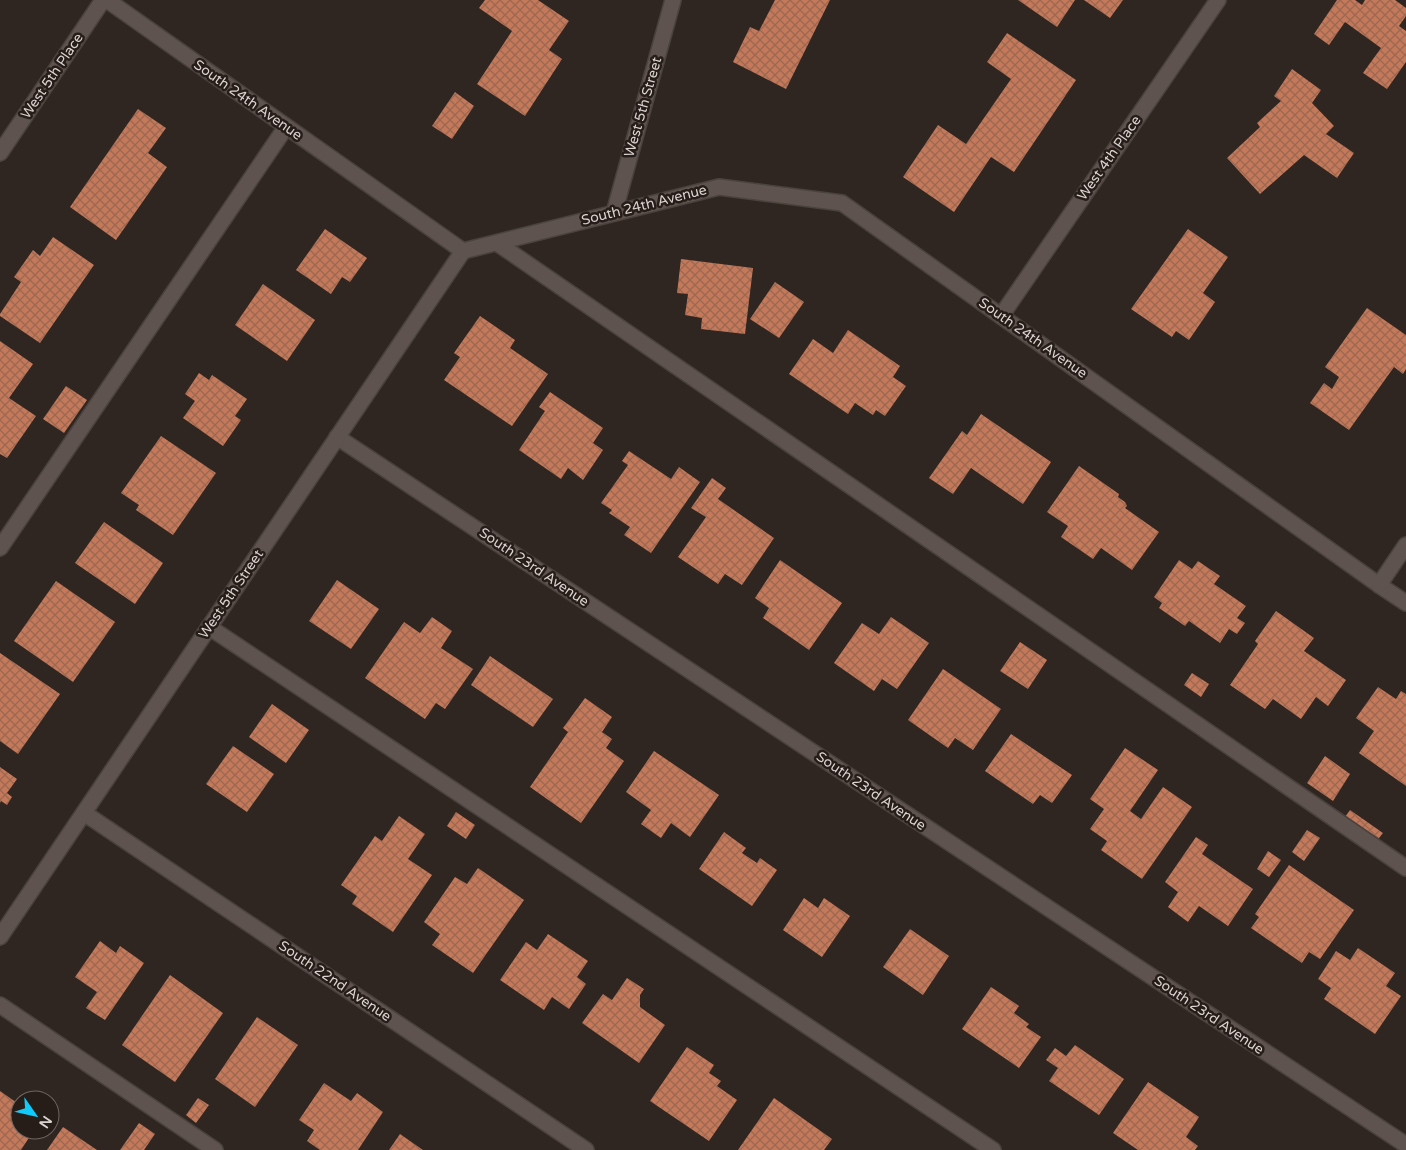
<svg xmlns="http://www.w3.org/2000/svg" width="1406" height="1150" font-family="'Varela Round',sans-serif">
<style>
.building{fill:url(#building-cross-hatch)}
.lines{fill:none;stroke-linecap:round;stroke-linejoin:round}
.lane-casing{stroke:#4a423e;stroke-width:18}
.street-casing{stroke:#4a423e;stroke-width:18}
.lane{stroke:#5e534e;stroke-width:15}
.street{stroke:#5e534e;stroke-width:15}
.labels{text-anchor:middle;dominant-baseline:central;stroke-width:5;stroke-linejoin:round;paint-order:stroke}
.street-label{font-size:14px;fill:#dad3d0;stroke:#261c18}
</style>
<defs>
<pattern id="building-cross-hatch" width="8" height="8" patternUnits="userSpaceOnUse" patternTransform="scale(1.25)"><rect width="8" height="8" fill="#c3795a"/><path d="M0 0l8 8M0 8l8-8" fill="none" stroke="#9c6852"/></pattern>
</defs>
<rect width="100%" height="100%" fill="#302621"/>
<g class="building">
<path d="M 485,0 L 538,0 L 569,21 L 549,50 L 562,59 L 525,116 L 477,84 L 512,31 L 479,8 Z"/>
<path d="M 775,0 L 830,0 L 786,89 L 733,62 L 750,27 L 759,31 Z"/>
<path d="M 1018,0 L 1075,0 L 1057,27 Z"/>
<path d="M 1084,0 L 1123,0 L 1110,18 Z"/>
<path d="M 1337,0 L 1355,0 L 1362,5 L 1365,0 L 1395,0 L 1406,8 L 1406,16 L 1399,26 L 1406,31 L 1406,62 L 1387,89 L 1363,73 L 1381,48 L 1345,22 L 1329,45 L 1314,34 Z"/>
<path d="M 1007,33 L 1076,80 L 1014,172 L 991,157 L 954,212 L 903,177 L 938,125 L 966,144 L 1011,79 L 987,62 Z"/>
<path d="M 1292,69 L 1321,90 L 1312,103 L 1334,126 L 1326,134 L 1354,153 L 1337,178 L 1304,155 L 1260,194 L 1227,158 L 1260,127 L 1257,123 L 1281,101 L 1274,96 Z"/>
<path d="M 455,92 L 474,106 L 452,139 L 432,126 Z"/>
<path d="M 138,109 L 166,128 L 148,153 L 167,167 L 116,240 L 70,207 Z"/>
<path d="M 325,229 L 367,258 L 350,282 L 342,277 L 331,294 L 296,270 Z"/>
<path d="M 1188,229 L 1228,257 L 1203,293 L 1215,302 L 1189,340 L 1176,331 L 1172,337 L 1131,309 Z"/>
<path d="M 53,237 L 94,265 L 40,343 L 0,316 L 0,314 L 21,282 L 14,277 L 33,250 L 40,256 Z"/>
<path d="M 681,259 L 753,268 L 745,334 L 701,329 L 702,318 L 685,315 L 688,294 L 677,293 Z"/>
<path d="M 775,282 L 804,302 L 779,338 L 750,319 Z"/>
<path d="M 263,284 L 315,320 L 287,361 L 235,325 Z"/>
<path d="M 1367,308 L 1406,335 L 1406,369 L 1403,374 L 1394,367 L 1349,430 L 1310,403 L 1324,383 L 1332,389 L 1339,377 L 1325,367 Z"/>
<path d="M 480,316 L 515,340 L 510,348 L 548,374 L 512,426 L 444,380 L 460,357 L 454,353 Z"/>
<path d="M 848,330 L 900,366 L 893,377 L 906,386 L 885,416 L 876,410 L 873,415 L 855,403 L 848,414 L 789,374 L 813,339 L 833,353 Z"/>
<path d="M 0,341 L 33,364 L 9,398 L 36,416 L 7,458 L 0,454 Z"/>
<path d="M 199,373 L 209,380 L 212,375 L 247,399 L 235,416 L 241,420 L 223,446 L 183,418 L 195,401 L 185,394 Z"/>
<path d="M 66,386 L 87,400 L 64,433 L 43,419 Z"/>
<path d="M 550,392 L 603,428 L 593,443 L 603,450 L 583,480 L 568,468 L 561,479 L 519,450 L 545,411 L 539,407 Z"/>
<path d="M 981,414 L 1051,462 L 1023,504 L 971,468 L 953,494 L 929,478 L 962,431 L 967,435 Z"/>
<path d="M 161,436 L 216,473 L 173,535 L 136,510 L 139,505 L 121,493 Z"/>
<path d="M 629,451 L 671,479 L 679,467 L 700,482 L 651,553 L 624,535 L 630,527 L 609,513 L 612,510 L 601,503 L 628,465 L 622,461 Z"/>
<path d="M 1079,466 L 1119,494 L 1118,497 L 1125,502 L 1127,506 L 1125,508 L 1159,532 L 1132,570 L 1101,548 L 1093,559 L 1061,537 L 1068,526 L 1047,512 Z"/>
<path d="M 712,478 L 726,488 L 718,499 L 774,538 L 742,585 L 725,574 L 718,584 L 678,557 L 706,517 L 691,508 Z"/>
<path d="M 104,522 L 163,563 L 135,604 L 75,563 Z"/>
<path d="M 780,560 L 842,603 L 809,650 L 763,618 L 769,608 L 755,598 Z"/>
<path d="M 1179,560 L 1192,569 L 1198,561 L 1220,576 L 1214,584 L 1246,606 L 1237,618 L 1245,623 L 1237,634 L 1229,629 L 1220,643 L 1189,621 L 1185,626 L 1159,608 L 1162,603 L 1154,597 Z"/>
<path d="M 337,580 L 379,609 L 351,649 L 309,621 Z"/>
<path d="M 56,581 L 115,622 L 73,682 L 14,641 Z"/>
<path d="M 1276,611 L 1314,638 L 1304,651 L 1346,680 L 1328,706 L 1316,697 L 1301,719 L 1273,699 L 1265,709 L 1230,685 L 1258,644 L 1255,641 Z"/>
<path d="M 432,617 L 452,631 L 441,648 L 473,669 L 445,709 L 436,703 L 425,719 L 365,678 L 404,622 L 420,633 Z"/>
<path d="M 891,617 L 929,643 L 897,689 L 882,679 L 874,691 L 834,663 L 862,623 L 879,634 Z"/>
<path d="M 1020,642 L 1047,660 L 1028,689 L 1000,671 Z"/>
<path d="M 0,653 L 60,694 L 18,754 L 0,741 Z"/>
<path d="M 490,656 L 553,699 L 533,727 L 471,685 Z"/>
<path d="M 943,669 L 1001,709 L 973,750 L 955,738 L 948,748 L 908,720 Z"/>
<path d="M 1192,673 L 1209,684 L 1201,697 L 1184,685 Z"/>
<path d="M 1378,687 L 1396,699 L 1401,691 L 1406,694 L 1406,786 L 1359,753 L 1374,731 L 1356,718 Z"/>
<path d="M 585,698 L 612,717 L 602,732 L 612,739 L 606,748 L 624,761 L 581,823 L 530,787 L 568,732 L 563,728 Z"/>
<path d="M 272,704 L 309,730 L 286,763 L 249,737 Z"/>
<path d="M 1011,734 L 1072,775 L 1052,803 L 1040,795 L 1033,804 L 985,771 Z"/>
<path d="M 233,746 L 274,774 L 247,812 L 206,784 Z"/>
<path d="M 1125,748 L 1158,770 L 1130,811 L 1141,819 L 1163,787 L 1192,807 L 1142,879 L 1101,850 L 1107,841 L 1090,829 L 1104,809 L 1090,799 Z"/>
<path d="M 654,751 L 719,795 L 690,837 L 671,823 L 661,838 L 641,824 L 651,810 L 626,792 Z"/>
<path d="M 1325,756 L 1350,774 L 1333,801 L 1307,783 Z"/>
<path d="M 0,767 L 17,779 L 7,793 L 12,797 L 7,805 L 1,801 L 0,803 Z"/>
<path d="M 1350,810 L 1383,833 L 1375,843 L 1342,821 Z"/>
<path d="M 456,812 L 475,825 L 466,839 L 447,826 Z"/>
<path d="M 399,816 L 425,834 L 408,859 L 432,875 L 393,932 L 352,904 L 357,896 L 341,885 L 375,836 L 382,841 Z"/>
<path d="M 1307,830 L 1320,838 L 1304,861 L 1292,852 Z"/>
<path d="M 724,832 L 746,848 L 742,853 L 757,863 L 760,858 L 777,870 L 752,906 L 699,869 Z"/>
<path d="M 1196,837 L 1208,845 L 1202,854 L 1253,889 L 1228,926 L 1199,906 L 1188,922 L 1168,907 L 1178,892 L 1165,882 Z"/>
<path d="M 1268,851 L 1281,860 L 1269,877 L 1257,869 Z"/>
<path d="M 1289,865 L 1354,910 L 1320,959 L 1309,952 L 1302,963 L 1251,928 L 1259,917 L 1255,914 Z"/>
<path d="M 478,868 L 524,900 L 473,973 L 432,945 L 440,934 L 424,922 L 455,877 L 467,884 Z"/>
<path d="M 804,898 L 818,908 L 824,898 L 850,916 L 822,957 L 783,930 Z"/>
<path d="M 910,929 L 949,956 L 923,995 L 883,967 Z"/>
<path d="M 548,934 L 588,961 L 577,977 L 586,984 L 569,1009 L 552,997 L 544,1010 L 500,980 L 526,942 L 537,950 Z"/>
<path d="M 100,941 L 116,953 L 120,946 L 144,963 L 105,1020 L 86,1008 L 97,992 L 75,977 Z"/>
<path d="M 1358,948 L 1395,973 L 1386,986 L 1401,996 L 1375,1034 L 1324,999 L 1331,988 L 1318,979 L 1336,951 L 1350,960 Z"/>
<path d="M 170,975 L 223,1013 L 175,1082 L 122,1045 Z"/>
<path d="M 627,978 L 644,989 L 640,995 L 640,1007 L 665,1025 L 639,1063 L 582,1023 L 603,994 L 612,1000 Z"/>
<path d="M 991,987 L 1019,1006 L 1014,1013 L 1029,1024 L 1026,1027 L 1041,1037 L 1019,1068 L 962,1029 Z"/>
<path d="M 257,1017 L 298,1045 L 255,1107 L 215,1079 Z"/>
<path d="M 1075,1045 L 1124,1079 L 1099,1115 L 1049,1081 L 1058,1068 L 1046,1060 L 1055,1048 L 1066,1056 Z"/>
<path d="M 687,1047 L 714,1065 L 709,1073 L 721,1081 L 717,1086 L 737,1100 L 709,1141 L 650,1101 Z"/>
<path d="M 1148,1082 L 1199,1117 L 1186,1137 L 1198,1146 L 1195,1150 L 1138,1150 L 1113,1133 Z"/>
<path d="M 324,1083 L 351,1101 L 357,1093 L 383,1112 L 358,1150 L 320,1150 L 307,1141 L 314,1130 L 299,1120 Z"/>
<path d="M 0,1091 L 20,1105 L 20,1130 L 34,1130 L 21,1150 L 0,1150 Z"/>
<path d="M 198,1098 L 209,1105 L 196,1123 L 186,1115 Z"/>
<path d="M 774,1098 L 832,1139 L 824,1150 L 738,1150 Z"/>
<path d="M 139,1123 L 155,1134 L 144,1150 L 120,1150 Z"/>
<path d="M 63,1127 L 97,1150 L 47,1150 Z"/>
<path d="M 400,1134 L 423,1150 L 389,1150 Z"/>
</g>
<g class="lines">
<defs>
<g id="lane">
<path d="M 497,243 L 1406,868"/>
<path d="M 0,548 L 286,127"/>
<path d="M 209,627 L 993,1150"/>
<path d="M 0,1005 L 215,1150"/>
</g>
<g id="street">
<path d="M 107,0 L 463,251 L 719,187 L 842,203 L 1379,585 L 1406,603"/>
<path d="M 0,153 L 103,0"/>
<path d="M 614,213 L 673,0"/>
<path d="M 1001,316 L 1218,0"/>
<path d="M 337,437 L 1406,1145"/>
<path d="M 1379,585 L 1406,545"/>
<path d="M 84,813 L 586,1150"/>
<path d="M 0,937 L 463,251"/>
</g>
</defs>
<use href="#lane" class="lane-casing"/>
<use href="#street" class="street-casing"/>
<use href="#lane" class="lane"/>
<use href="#street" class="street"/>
</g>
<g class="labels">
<g class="street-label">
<text transform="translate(52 76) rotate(-56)">West 5th Place</text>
<text transform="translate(248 100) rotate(35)">South 24th Avenue</text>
<text transform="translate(643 107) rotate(-74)">West 5th Street</text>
<text transform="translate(1109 158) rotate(-55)">West 4th Place</text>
<text transform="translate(644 205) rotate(-14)">South 24th Avenue</text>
<text transform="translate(1033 338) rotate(35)">South 24th Avenue</text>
<text transform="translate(534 567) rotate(34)">South 23rd Avenue</text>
<text transform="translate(231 594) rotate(-56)">West 5th Street</text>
<text transform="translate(871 791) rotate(34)">South 23rd Avenue</text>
<text transform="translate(335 981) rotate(34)">South 22nd Avenue</text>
<text transform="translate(1209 1015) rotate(34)">South 23rd Avenue</text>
</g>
</g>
<g transform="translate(35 1115) rotate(124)"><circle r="24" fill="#261c18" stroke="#6e6562"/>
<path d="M0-4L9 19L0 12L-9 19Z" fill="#11cafa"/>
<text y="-8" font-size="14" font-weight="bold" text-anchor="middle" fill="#dad3d0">N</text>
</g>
</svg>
